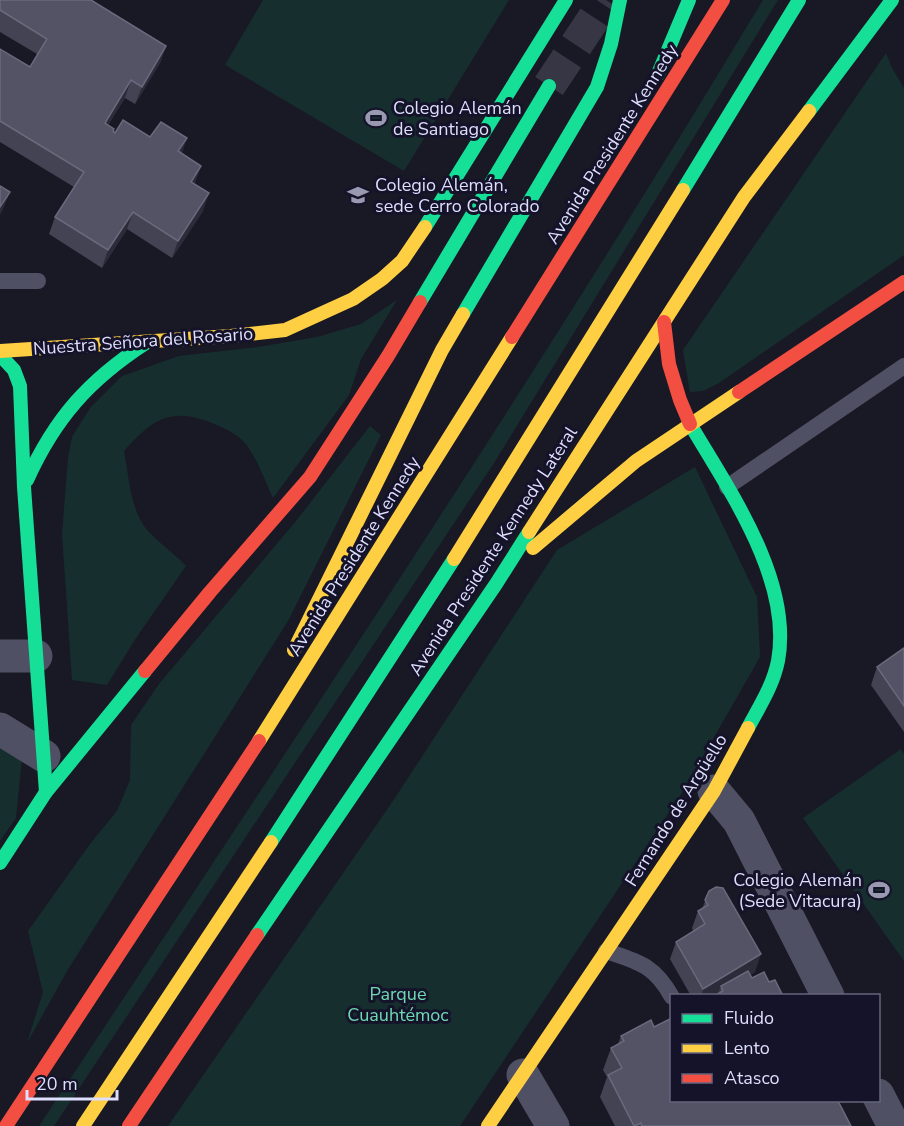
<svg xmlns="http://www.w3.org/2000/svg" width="904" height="1126" font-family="'Nunito Sans',sans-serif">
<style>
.green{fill:#162f2e}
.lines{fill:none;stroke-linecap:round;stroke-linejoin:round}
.primary-tunnel{stroke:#373645;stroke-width:33;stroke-dasharray:33 16;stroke-linecap:butt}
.lane{stroke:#4f5064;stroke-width:16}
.street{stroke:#4f5064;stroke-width:33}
.fast{stroke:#16e098;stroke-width:14}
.slow{stroke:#ffcf43;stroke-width:14}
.jam{stroke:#f24e42;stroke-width:14}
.wall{fill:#444353}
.shaded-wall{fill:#2c2b39}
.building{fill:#545365;stroke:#6a697d;stroke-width:1.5}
.labels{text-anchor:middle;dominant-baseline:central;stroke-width:6;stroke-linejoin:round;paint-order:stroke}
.poi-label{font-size:18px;fill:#dedefd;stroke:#14132a;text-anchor:start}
.street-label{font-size:18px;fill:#dedefd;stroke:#14132a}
.park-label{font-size:18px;fill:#6ed9b2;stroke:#14132a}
</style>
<rect width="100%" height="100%" fill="#191825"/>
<g class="green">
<path d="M 263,0 L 509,0 L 404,171 L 225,65 Z"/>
<path d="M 763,0 L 778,0 L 494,463 L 54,1126 L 39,1126 C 285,754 533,383 763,0 Z"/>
<path d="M 886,53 L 892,68 L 904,88 L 904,255 L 719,383 L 703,391 L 690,392 L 683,350 Z"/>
<path d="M 397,300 L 361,359 L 349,395 L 273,498 C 266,483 255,453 243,441 C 234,432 220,426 207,421 C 168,407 150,422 124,451 C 129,476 130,511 148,531 C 160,544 174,553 186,566 L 136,638 L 107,685 L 72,680 L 62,534 L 68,458 L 72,437 L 90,408 L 122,376 L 179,356 L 258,347 L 317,337 L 361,324 Z"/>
<path d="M 370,426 L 381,435 L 288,621 L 67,971 L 27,1043 L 43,992 L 28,931 L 90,844 L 117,811 L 130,780 L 131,725 L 159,684 L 296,521 Z"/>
<path d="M 695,467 L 757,597 L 760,657 L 682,793 L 460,1126 L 168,1126 L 391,804 L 557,550 Z"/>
<path d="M 0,744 L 22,757 L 16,818 L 0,841 Z"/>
<path d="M 901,749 L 904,754 L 904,961 L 803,818 Z"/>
</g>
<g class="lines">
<path class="primary-tunnel" d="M 549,86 L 606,0"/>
<g class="lane">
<path d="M 0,281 L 38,281"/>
<path d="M 727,487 L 904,366"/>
<path d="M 606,951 C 639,962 654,965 672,997"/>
</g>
<g class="street">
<path d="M 0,656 L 36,656"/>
<path d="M 0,729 L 44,756"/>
<path d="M 714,791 L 739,821 L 828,996"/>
<path d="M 523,1075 L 553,1126"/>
<path d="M 878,1095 L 894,1126"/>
</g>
<g class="fast">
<path d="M 658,74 L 689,0"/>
<path d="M 809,111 L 892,0"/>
<path d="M 683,190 L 799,0"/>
<path d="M 425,227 L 566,0"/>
<path d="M 420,302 L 549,86"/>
<path d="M 463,314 L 597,87 L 611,44 L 620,0"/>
<path d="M 0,355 L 14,370 L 20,386 L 24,487 L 46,792"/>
<path d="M 690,424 C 729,490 793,581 778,661 C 773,686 759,707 748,728"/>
<path d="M 27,480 C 55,418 89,380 146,343"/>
<path d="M 271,842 L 454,559"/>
<path d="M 0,863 L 46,792 L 145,671"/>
<path d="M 257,935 L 496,584 L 529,532"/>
</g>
<g class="slow">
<path d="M 0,351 L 231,336 L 285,330 L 353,299 L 382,279 L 402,261 L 425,227"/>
<path d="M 529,532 L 744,197 L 809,111"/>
<path d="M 533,548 L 636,461 L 739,392"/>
<path d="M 454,559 L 683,190"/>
<path d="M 294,650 L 442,350 L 463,314"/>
<path d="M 259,741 L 512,337"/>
<path d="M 83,1126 L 271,842"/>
<path d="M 488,1126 L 714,791 L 748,728"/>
</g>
<g class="jam">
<path d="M 664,322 L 669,364 L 680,400 L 690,424"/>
<path d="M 512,337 L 723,0"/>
<path d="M 739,392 L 904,282"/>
<path d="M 145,671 L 210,592 L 310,477 L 388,356 L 420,302"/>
<path d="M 6,1126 L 259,741"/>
<path d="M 129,1126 L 257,935"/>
</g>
</g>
<g class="wall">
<path d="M 0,0 L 166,46 L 160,63 L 135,104 L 125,98 L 108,125 L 114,129 L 113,132 L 115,133 L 150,137 L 182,153 L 194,184 L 203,211 L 172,258 L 127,229 L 102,268 L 49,234 L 55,217 L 74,187 L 0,142 L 0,49 L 30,67 L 37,54 L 0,32 Z"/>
<path d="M 904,648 L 904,732 L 871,685 L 877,667 Z"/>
<path d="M 709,891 L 755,972 L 750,975 L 752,978 L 769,982 L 783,996 L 691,996 L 670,959 L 676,942 L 693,931 L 692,928 L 698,911 L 702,909 Z"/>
<path d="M 654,1027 L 851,1126 L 615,1126 L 600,1097 L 607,1077 L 603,1070 L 611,1048 L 618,1044 L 621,1036 Z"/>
</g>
<g class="shaded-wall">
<path d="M 166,46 L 160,63 L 135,104 L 142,87 Z"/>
<path d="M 131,80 L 125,98 L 98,141 L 105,123 Z"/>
<path d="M 187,138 L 181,156 L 178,151 Z"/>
<path d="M 201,166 L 195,183 L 185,199 L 191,182 Z"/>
<path d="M 10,192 L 3,209 L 0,215 L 0,207 Z"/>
<path d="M 209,193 L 203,211 L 172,258 L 178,241 Z"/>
<path d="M 133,212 L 127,229 L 102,268 L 108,250 Z"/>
<path d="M 761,954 L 755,972 L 723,991 L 721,986 L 718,994 L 715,996 L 701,996 L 703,989 Z"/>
</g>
<g class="building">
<path d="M 0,0 L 91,0 L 166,46 L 142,87 L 131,80 L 105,123 L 114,129 L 113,131 L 115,133 L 123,120 L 150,137 L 161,122 L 187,138 L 178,151 L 201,166 L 191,182 L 209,193 L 178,241 L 133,212 L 108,250 L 55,217 L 84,172 L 0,121 L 0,49 L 30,67 L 47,39 L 0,10 Z"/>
<path d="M 0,186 L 10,192 L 0,207 Z"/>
<path d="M 904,648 L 904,706 L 877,667 Z"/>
<path d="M 716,887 L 723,888 L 761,954 L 703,989 L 676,942 L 705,924 L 698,911 L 708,905 L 705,900 L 709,891 Z"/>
<path d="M 748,971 L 752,978 L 764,972 L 769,982 L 775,980 L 783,996 L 714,996 L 723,991 L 721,986 Z"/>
<path d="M 672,1018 L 672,1101 L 838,1101 L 851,1126 L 642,1126 L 641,1123 L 634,1126 L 608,1075 L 622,1068 L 611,1048 L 624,1041 L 621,1036 L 651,1020 L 654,1027 Z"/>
</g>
<defs>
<symbol id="stadium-bare" viewBox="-9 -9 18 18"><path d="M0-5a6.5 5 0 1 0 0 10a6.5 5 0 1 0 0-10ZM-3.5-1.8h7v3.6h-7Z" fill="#9999b1" stroke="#14132a" stroke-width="2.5" paint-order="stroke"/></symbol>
<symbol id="school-bare" viewBox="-9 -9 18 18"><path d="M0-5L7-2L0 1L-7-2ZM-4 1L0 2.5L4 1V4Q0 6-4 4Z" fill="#9999b1" stroke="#14132a" stroke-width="2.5" paint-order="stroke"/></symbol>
</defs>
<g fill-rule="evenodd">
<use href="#stadium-bare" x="361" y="103" width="30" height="30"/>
<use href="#school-bare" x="343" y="180" width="30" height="30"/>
<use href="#stadium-bare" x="864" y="875" width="30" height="30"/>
</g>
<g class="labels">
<g class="poi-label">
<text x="393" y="108">Colegio Alemán<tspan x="393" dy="21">de Santiago</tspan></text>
<text x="375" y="185">Colegio Alemán,<tspan x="375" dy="21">sede Cerro Colorado</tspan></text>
<text x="862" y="880" text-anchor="end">Colegio Alemán<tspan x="862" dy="21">(Sede Vitacura)</tspan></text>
</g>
<g class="street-label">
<text transform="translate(612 144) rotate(-58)">Avenida Presidente Kennedy</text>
<text transform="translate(143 341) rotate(-4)">Nuestra Señora del Rosario</text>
<text transform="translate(493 551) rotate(-57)">Avenida Presidente Kennedy Lateral</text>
<text transform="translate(354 556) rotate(-58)">Avenida Presidente Kennedy</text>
<text transform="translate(676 810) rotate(-58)">Fernando de Argüello</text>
</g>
<g class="park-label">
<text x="398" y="994">Parque<tspan x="398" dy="21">Cuauhtémoc</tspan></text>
</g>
</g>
<rect x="670" y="994" width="210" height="108" fill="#14132a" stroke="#65647e" stroke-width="1.5"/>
<rect x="682" y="1014" width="30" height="9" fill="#16e098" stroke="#65647e" stroke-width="1.5"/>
<text x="724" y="1024" font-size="18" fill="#dedefd">Fluido</text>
<rect x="682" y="1044" width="30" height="9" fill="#ffcf43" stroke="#65647e" stroke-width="1.5"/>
<text x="724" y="1054" font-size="18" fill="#dedefd">Lento</text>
<rect x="682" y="1074" width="30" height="9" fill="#f24e42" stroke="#65647e" stroke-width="1.5"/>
<text x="724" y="1084" font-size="18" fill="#dedefd">Atasco</text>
<path d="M27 1090v9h90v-9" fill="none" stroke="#dedefd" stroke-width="3"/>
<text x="36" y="1090" font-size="18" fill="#dedefd" stroke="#14132a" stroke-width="4.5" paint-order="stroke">20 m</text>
</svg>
